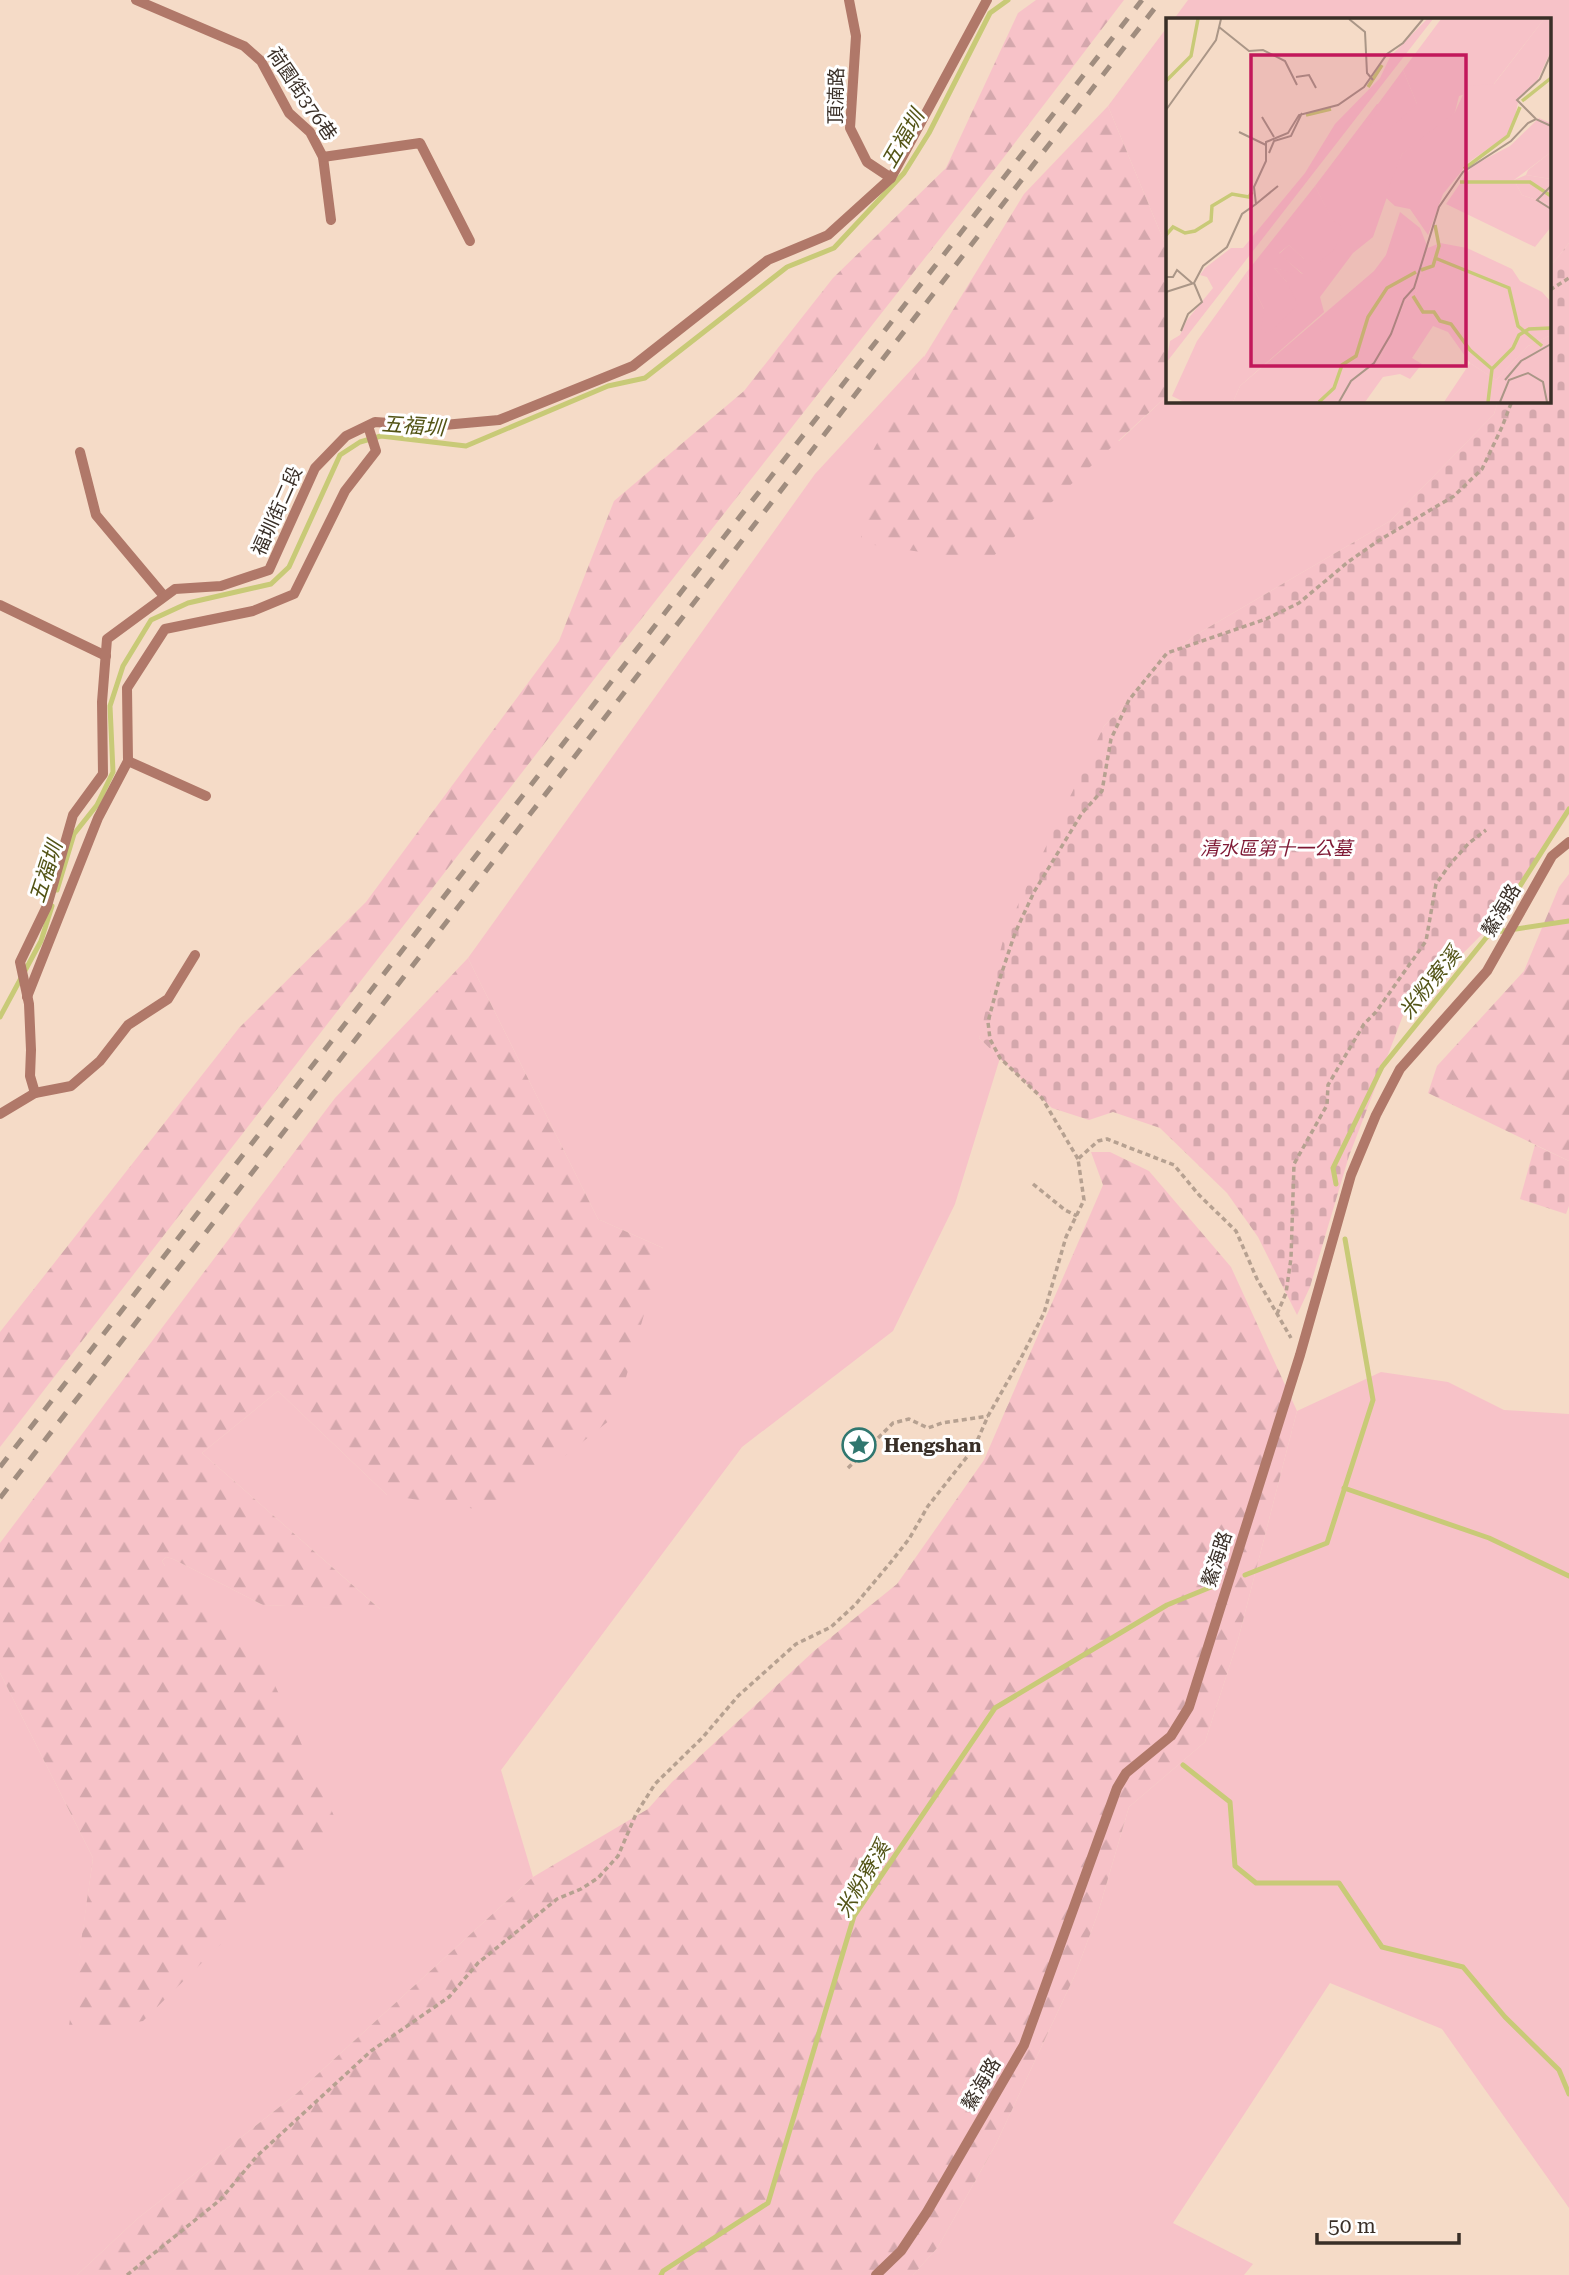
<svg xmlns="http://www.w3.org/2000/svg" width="1569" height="2275" font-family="'Roboto Serif','Noto Sans TC',serif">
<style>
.grass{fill:#f7c2c8}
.forest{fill:url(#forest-firs)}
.cemetery{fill:url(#cemetery-stones)}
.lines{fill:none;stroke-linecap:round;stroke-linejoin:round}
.stream{stroke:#c8ca77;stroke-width:5}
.path{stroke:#b6a191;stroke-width:3.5;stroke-dasharray:5 3.5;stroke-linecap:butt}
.service{stroke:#b07869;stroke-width:10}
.rail{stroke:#a08d7f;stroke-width:5;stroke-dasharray:12 12;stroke-linecap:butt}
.labels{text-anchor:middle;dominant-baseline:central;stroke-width:6;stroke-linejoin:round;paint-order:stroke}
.street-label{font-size:19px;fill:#392f27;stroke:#fff}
.park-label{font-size:19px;font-style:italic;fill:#7e1834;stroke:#fff}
.poi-label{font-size:19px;font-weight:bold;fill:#392f27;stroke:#fff;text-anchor:start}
.water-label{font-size:21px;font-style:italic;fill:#535416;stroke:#fff}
.inset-river{fill:none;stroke:#c8ca77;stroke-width:3.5}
.inset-road{fill:none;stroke:#aa9687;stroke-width:2}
.view{fill:#c2185b;fill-opacity:0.15;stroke:#c2185b;stroke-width:3.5}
.inset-edge{fill:none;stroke:#392f27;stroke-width:3.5}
</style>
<defs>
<pattern id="forest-firs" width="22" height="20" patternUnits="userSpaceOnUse" patternTransform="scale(1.75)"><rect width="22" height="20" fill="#f7c2c8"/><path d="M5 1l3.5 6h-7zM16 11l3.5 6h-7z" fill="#d4a7ac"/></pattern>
<pattern id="cemetery-stones" width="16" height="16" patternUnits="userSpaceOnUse" patternTransform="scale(1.75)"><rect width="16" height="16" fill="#f7c2c8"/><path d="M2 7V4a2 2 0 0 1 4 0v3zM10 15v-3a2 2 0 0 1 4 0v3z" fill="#d4a7ac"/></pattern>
</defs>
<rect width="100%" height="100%" fill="#f5dbc7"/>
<g class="grass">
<path d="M 1188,0 L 1569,0 L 1569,243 L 1550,267 L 1550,19 L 1174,19 Z"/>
<path d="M 1168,26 L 1168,251 L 1108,106 Z"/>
<path d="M 924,356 L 924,360 L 1119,441 L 1168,395 L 1168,401 L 1498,401 L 1494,414 L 1390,521 L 1192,637 L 1104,726 L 979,1038 L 1000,1058 L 955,1204 L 893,1331 L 742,1447 L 501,1770 L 533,1877 L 296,2094 L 137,2219 L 77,2275 L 0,2275 L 0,1673 L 93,1858 L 69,2032 L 165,1566 L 162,1561 L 166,1557 L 173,1559 L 263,1605 L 380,1609 L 202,1453 L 278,1391 L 387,1495 L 663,1248 L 598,1219 L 468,958 L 815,474 Z"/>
<path d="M 1381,1372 L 1448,1382 L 1504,1410 L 1569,1414 L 1569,2208 L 1442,2029 L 1330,1983 L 1173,2223 L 1253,2264 L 1244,2275 L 913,2275 L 938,2247 L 996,2144 L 1075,1975 L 1098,1913 L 1129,1807 L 1205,1742 L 1238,1640 L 1297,1411 Z"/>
</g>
<g class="forest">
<path d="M 1036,0 L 1124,0 L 1001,161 L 609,660 L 0,1447 L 0,1332 L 239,1028 L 366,902 L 559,641 L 614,501 L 744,391 L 833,278 L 946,168 L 1018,13 Z"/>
<path d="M 1108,106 L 1168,251 L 1168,395 L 987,562 L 861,543 L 863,469 L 924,357 L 1024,194 Z"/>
<path d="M 1569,874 L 1569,1161 L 1428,1093 L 1437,1066 L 1524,971 L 1559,887 Z"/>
<path d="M 468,958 L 598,1219 L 663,1248 L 615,1416 L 495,1512 L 387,1495 L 278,1391 L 202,1453 L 381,1610 L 263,1605 L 173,1559 L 166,1557 L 162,1561 L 165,1566 L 264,1661 L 339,1827 L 143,2021 L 68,2033 L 93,1858 L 0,1673 L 0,1543 L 335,1098 Z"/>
<path d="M 1091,1152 L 1110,1152 L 1149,1171 L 1231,1267 L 1297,1411 L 1238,1640 L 1205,1742 L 1129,1807 L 1098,1913 L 1075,1975 L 996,2144 L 938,2247 L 913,2275 L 77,2275 L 137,2219 L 296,2094 L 533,1877 L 648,1809 L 672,1782 L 814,1651 L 897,1584 L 984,1460 L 1103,1185 Z"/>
</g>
<g class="cemetery">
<path d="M 1569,243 L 1569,815 L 1498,918 L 1404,1013 L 1349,1156 L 1310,1287 L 1297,1315 L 1258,1237 L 1227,1193 L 1160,1128 L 1113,1112 L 1089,1120 L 1052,1108 L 979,1038 L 1005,932 L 1104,726 L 1192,637 L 1390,521 L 1494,414 L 1498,401 L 1550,401 L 1550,267 Z"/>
<path d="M 1535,1145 L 1569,1161 L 1569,1206 L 1566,1214 L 1520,1199 Z"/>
</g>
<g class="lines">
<g class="stream">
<path d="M 57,890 L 74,834 L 97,805 L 113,772 L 110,706 L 123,666 L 151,620 L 188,603 L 271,584 L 289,567 L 340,455 L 360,442 L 381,436 L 466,446 L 608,386 L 645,378 L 787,267 L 834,248 L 904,173 L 929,133 L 990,13 L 1008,0"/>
<path d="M 1490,933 L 1569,921"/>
<path d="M 0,1017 L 41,941 L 52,906"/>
<path d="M 1336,1184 L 1333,1168 L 1382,1067 L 1490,933 L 1569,809"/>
<path d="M 1344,1488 L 1489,1538 L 1569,1576"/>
<path d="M 1245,1575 L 1327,1543 L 1373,1400 L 1345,1239"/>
<path d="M 1183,1765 L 1230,1802 L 1235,1866 L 1256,1883 L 1339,1883 L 1382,1947 L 1463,1967 L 1505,2017 L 1559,2070 L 1569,2094"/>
<path d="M 661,2275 L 663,2271 L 768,2203 L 854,1916 L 995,1708 L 1167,1605 L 1211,1587"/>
</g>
<g class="path">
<path d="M 1550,290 L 1569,278"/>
<path d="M 1078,1159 L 1042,1098 L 1000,1058 L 990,1039 L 988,1022 L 998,984 L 1015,933 L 1034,892 L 1082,813 L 1102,791 L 1111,739 L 1129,700 L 1167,653 L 1266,619 L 1299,603 L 1348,562 L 1378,541 L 1454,496 L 1482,469 L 1502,427 L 1512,401"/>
<path d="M 1033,1184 L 1065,1210 L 1077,1216"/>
<path d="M 1277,1314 L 1286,1293 L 1291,1258 L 1294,1164 L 1327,1105 L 1328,1085 L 1364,1024 L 1376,1012 L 1426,941 L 1436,884 L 1451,863 L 1469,843 L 1486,830"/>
<path d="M 848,1468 L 893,1423 L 909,1419 L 928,1428 L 942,1423 L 988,1416"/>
<path d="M 127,2275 L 220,2200 L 257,2156 L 371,2051 L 449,1997 L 478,1963 L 557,1899 L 581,1889 L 598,1878 L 618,1856 L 636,1814 L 655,1784 L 703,1737 L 738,1696 L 796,1644 L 831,1627 L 855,1605 L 891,1562 L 909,1539 L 928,1506 L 974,1448 L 988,1416 L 1021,1358 L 1044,1313 L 1066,1237 L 1084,1200 L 1078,1159 L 1098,1141 L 1107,1139 L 1174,1165 L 1199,1195 L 1236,1231 L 1257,1279 L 1291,1338"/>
</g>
<g class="service">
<path d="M 136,0 L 244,46 L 261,61 L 289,113 L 310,132 L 323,157 L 331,220"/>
<path d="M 849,0 L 856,36 L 850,128 L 867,162 L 891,178"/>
<path d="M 323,157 L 420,143 L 470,241"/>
<path d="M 80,452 L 96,515 L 164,596"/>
<path d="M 0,605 L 106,656"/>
<path d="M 128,761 L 206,796"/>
<path d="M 27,997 L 98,818 L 128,761 L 127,688 L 165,629 L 253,611 L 294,594 L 345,491 L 376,451 L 368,426"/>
<path d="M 35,1093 L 71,1086 L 100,1061 L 128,1025 L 168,999 L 195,955"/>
<path d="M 0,1114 L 35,1093 L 30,1076 L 31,1050 L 29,1004 L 20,962 L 47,906 L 73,815 L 103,774 L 102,702 L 107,639 L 175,589 L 221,586 L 269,570 L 315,468 L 346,436 L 375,422 L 433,426 L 499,420 L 633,366 L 768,260 L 828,235 L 891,178 L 987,0"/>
<path d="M 876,2275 L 901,2251 L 927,2212 L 1024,2045 L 1117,1788 L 1126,1773 L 1171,1736 L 1189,1707 L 1300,1355 L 1351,1175 L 1376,1115 L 1400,1069 L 1487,971 L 1552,856 L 1569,842"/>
</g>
<g class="rail">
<path d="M 0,1467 L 1142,0"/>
<path d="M 0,1498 L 1161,0"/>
</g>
</g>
<defs>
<symbol id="sight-ring" viewBox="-11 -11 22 22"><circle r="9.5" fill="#fff" stroke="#30776f" stroke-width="1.5"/><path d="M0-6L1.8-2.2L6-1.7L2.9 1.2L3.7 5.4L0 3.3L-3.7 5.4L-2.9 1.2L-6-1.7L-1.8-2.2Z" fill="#30776f"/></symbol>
</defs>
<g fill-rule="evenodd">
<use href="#sight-ring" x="840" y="1426" width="38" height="38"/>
</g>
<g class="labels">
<g class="street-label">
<text transform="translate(302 94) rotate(56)">荷園街376巷</text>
<text transform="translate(836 96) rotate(-89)">頂湳路</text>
<text transform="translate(277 511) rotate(-66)">福圳街二段</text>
<text transform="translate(1501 910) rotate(-60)">鰲海路</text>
<text transform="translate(1217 1559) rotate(-72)">鰲海路</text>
<text transform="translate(981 2084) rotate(-60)">鰲海路</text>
</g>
<g class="park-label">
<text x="1276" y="848">清水區第十一公墓</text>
</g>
<g class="poi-label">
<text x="884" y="1445">Hengshan</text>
</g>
<g class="water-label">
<text transform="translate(903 139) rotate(-60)">五福圳</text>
<text transform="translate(413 426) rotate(4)">五福圳</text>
<text transform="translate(46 872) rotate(-72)">五福圳</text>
<text transform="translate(1430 983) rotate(-51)">米粉寮溪</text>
<text transform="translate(863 1879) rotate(-59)">米粉寮溪</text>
</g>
</g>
<g transform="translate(1166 18)">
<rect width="385" height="385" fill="#f5dbc7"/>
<path d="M 275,1 L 378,1 L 327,67 L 293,78 L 289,94 L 275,108 L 236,136 L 207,219 L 187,235 L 154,279 L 158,294 L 74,368 L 67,384 L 18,384 L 6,378 L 31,323 L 80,255 L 98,291 L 121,264 L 108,250 L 137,256 L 113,236 L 123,227 L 138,241 L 167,204 L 149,168 L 211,86 L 251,86 L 237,52 ZM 360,157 L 385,161 L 385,187 L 356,177 L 348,162 ZM 274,225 L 301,230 L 346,251 L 354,263 L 376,274 L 385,284 L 385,317 L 362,328 L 330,362 L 304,345 L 282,314 L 267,308 L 246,340 L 256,346 L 244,361 L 234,356 L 217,359 L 199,384 L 176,384 L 185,368 L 213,344 L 239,284 L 250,275 L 262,230 Z" fill="#f7c2c8"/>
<path d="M 261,1 L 267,1 L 0,345 L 4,323 L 14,317 L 21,302 L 47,270 L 41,259 L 34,257 L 39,250 L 65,230 L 77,230 L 139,155 L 169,106 L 214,60 L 224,39 ZM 237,52 L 251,86 L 220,114 L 203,111 L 212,86 ZM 373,100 L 385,105 L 385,134 L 348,162 L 356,177 L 385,187 L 385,209 L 369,229 L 280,186 L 306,148 L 344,128 ZM 149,168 L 167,203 L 176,208 L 169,231 L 153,244 L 138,241 L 123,227 L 113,235 L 137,257 L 108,250 L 121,264 L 132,287 L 105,313 L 95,315 L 98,291 L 80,255 ZM 234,194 L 254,210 L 262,230 L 250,275 L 239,284 L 213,344 L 186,368 L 176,384 L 67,384 L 74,368 L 208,253 L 220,237 ZM 385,317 L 385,384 L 278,384 L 304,345 L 330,362 L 362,328 Z" fill="#f7c2c8"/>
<path d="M 378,1 L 385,1 L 385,33 L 371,63 L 353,79 L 346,114 L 303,144 L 277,176 L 262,217 L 244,191 L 229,188 L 219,179 L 236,136 L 289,94 L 301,68 L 328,66 ZM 385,134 L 385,161 L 360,157 L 362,152 Z" fill="#f7c2c8"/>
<path class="inset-river" d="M 0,63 L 25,38 L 32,1M 202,69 L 216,47M 356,83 L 385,60M 140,97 L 165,91M 298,151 L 342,118 L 354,89M 294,164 L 364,164 L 385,178M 0,217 L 7,209 L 19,215 L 29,213 L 45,203 L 46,188 L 66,176 L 83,179 L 86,174M 269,240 L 343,270 L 352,308 L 376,328M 255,252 L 267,248 L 273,228 L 269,207M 247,278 L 257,294 L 268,294 L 274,303 L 285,306 L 304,332 L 326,351M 153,384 L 168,370 L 176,347 L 190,338 L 202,299 L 221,270 L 250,254M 322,384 L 326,351 L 347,330 L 353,317 L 363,311 L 385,310"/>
<path class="inset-road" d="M 183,1 L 199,14 L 201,55 L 207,62M 53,9 L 83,33 L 97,32 L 119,43 L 131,67M 130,59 L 143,57 L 150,70M 0,92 L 50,22 L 55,1M 96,99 L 108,119M 370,101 L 351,82 L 374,61 L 385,36M 73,114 L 100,127M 103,135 L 108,123 L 125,118 L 136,95M 385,168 L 371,182 L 385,191M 90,186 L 112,168M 0,259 L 7,259 L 11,252 L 26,265M 28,265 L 37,248 L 61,229 L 76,196 L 90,186 L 88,169 L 100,143 L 100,124 L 122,115 L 133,97 L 172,87 L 198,69 L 221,36 L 237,25 L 257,1M 0,274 L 28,265M 15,313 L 22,296 L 36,284 L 28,265M 339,362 L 355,343 L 385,326M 173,384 L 185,363 L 208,345 L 225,316 L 238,281 L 248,270 L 273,189 L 297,154 L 345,123 L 362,105 L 370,101 L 385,108M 334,384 L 343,362 L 362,355 L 377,364 L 381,384"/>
<path class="view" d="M 85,37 L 300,37 L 300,348 L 85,348 Z"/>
<rect width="385" height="385" class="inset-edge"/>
</g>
<path d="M1317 2233v10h142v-10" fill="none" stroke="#392f27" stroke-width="3.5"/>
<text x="1328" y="2233" font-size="21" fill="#392f27" stroke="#ffffff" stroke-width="5" paint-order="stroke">50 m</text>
</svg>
